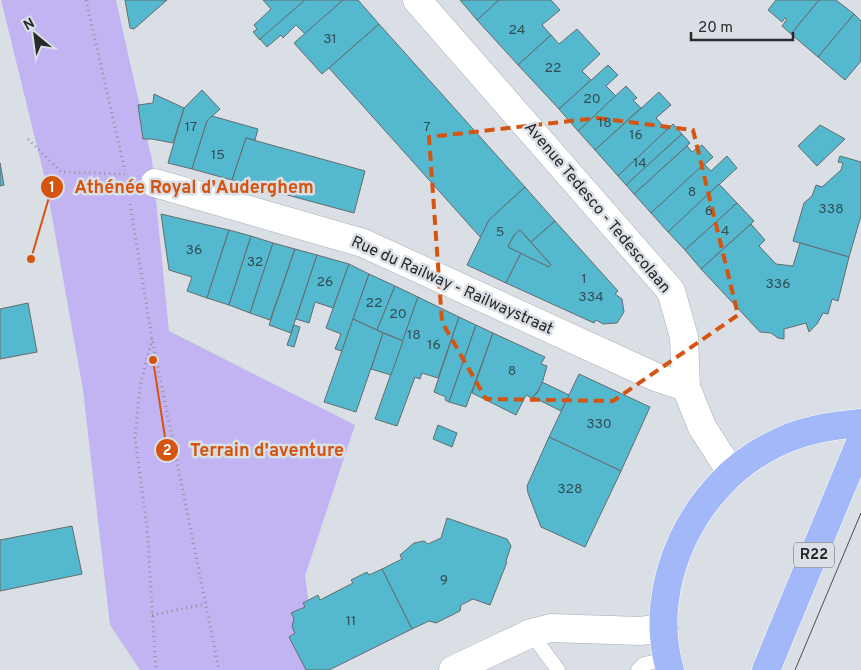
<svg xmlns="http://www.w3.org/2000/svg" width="861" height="670" font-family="Overpass,sans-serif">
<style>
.green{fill:#c2b4f3}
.building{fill:#54b8cf;stroke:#646c6e}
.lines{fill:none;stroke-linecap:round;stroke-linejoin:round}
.lane-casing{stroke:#a9afb4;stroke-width:15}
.street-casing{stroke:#a9afb4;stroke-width:29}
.primary-casing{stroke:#fff;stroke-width:29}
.path{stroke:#8e9296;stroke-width:3;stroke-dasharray:1 4;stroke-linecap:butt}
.lane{stroke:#fff;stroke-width:14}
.street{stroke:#fff;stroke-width:28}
.primary{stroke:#a3b8f8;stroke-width:28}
.tram{stroke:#4a4d50;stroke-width:1}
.marked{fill:none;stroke:#d5540f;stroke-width:4;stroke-dasharray:10 6;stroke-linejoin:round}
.labels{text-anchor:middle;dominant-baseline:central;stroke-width:5;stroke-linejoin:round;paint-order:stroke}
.number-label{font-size:14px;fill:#324d54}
.shield{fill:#d9dfe5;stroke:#5c6063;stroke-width:1}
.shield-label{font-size:15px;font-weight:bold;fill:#27292b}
.street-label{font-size:16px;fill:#27292b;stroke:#d9dfe5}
.leader{fill:none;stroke:#d5540f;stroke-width:2}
.callout-dot{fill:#d5540f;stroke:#d9dfe5;stroke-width:2}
.mark-label{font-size:15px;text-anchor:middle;font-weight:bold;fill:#fff}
.callout-label{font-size:18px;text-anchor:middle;font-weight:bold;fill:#d5540f;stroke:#d9dfe5;stroke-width:5;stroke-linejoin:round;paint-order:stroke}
</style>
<rect width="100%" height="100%" fill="#d9dfe5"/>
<path class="green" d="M 1,0 L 116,0 L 152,160 L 169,331 L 355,425 L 305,576 L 318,670 L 140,670 L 110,625 L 83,390 L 46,183 Z"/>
<g class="building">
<path d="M 125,0 L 167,0 L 134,29 L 130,28 Z"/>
<path d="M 263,0 L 305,0 L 260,40 L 253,32 L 257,29 L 254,25 L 271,9 Z"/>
<path d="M 305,0 L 343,0 L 305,34 L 296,25 L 283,38 L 281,35 L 267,47 L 260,39 Z"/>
<path d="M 343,0 L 358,0 L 379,24 L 322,74 L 294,43 Z"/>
<path d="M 460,0 L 499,0 L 477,20 Z"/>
<path d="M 499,0 L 551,0 L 560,10 L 542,25 L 551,35 L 518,65 L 477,20 Z"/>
<path d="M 776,0 L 819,0 L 791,34 L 782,26 L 787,19 L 785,18 L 782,22 L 768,10 Z"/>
<path d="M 819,0 L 836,0 L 854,14 L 818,57 L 791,34 Z"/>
<path d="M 854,14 L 861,21 L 861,61 L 845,80 L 818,57 Z"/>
<path d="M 379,24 L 525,187 L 489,220 L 481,238 L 329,68 Z"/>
<path d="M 577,29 L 600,54 L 582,71 L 591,80 L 559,109 L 518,65 L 551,35 L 559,44 Z"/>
<path d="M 608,65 L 618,75 L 606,86 L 616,96 L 578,131 L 559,109 Z"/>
<path d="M 626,86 L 637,98 L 633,100 L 641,108 L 595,150 L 578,131 Z"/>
<path d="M 202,90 L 220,109 L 207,121 L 192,169 L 168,163 L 184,108 Z"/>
<path d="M 659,92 L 671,105 L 656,118 L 667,130 L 618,176 L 595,150 Z"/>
<path d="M 154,94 L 184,108 L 173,143 L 152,139 L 143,139 L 138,105 L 153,103 Z"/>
<path d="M 212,116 L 258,129 L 255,140 L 246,138 L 232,180 L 192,169 L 207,121 Z"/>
<path d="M 673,124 L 682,134 L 626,185 L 618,176 Z"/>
<path d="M 820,125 L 845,139 L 817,166 L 798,146 Z"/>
<path d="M 682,134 L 690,143 L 634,194 L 626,185 Z"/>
<path d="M 246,138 L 365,171 L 354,213 L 232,180 Z"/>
<path d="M 702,145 L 713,157 L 651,213 L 634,194 L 687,146 L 692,152 Z"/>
<path d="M 727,156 L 737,168 L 668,232 L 651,213 L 704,164 L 711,171 Z"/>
<path d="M 840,156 L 861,162 L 861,216 L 849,257 L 793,241 L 804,203 L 812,196 L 816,185 L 822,187 L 841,170 L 843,163 L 838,162 Z"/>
<path d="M 0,163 L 4,185 L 0,186 Z"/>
<path d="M 719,184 L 737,203 L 685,250 L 668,232 Z"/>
<path d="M 525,187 L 555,221 L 531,242 L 520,230 L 514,235 L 508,247 L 521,253 L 506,283 L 467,265 L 489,220 Z"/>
<path d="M 737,203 L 754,221 L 701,269 L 685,250 Z"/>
<path d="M 161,214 L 229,230 L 207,298 L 187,291 L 192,277 L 169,270 Z"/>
<path d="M 555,221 L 618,291 L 615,294 L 622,299 L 624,312 L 617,323 L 603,324 L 596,320 L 594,323 L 506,283 L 521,253 L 549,267 L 551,265 L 531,242 Z"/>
<path d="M 751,224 L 765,240 L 759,246 L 776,264 L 793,266 L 800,243 L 849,257 L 838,301 L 832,299 L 828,314 L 823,313 L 817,324 L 809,332 L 806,323 L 784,329 L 784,339 L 778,338 L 771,333 L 760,332 L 701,269 Z"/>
<path d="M 229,230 L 251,236 L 229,305 L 207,298 Z"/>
<path d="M 520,230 L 551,265 L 549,267 L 508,247 L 514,235 Z"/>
<path d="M 251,236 L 273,243 L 250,313 L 229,305 Z"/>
<path d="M 273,243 L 295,249 L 270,320 L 250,313 Z"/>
<path d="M 295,249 L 317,255 L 291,333 L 269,325 Z"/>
<path d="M 317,255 L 349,264 L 333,308 L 315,302 L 309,323 L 296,319 Z"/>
<path d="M 349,264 L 369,274 L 342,351 L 335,349 L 341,334 L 326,328 Z"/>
<path d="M 369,274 L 395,286 L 377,330 L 353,319 Z"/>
<path d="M 395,286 L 418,297 L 403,341 L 377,330 Z"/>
<path d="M 418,297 L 459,317 L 438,378 L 422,373 L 420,379 L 415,377 L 397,426 L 375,419 Z"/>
<path d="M 28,303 L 37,352 L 0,359 L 0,309 Z"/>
<path d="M 459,317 L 476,325 L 449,402 L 445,400 L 446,397 L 434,392 Z"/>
<path d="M 353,319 L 383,333 L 356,412 L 324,402 Z"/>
<path d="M 294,325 L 300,327 L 294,347 L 287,345 Z"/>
<path d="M 476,325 L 493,333 L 466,407 L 449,402 Z"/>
<path d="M 383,333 L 403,341 L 391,375 L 371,369 Z"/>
<path d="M 493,333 L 545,357 L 541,364 L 547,366 L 541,387 L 532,398 L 526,395 L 516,415 L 472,393 Z"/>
<path d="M 579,374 L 650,407 L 621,471 L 549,437 Z"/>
<path d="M 542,382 L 569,395 L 561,411 L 533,397 L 538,392 Z"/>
<path d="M 438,425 L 457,433 L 452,447 L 433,439 Z"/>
<path d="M 549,437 L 621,471 L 585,547 L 541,527 L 528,493 L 527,486 Z"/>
<path d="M 447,518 L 507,539 L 511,546 L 506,561 L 507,562 L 490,605 L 473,599 L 461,605 L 460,611 L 436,623 L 429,621 L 412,629 L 382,569 L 402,559 L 400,555 L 414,543 L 424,541 L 428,544 L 441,538 Z"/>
<path d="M 72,526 L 82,574 L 0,591 L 0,540 Z"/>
<path d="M 382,569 L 412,629 L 329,670 L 306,670 L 289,637 L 295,633 L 292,627 L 294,618 L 291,613 L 305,607 L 303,603 L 318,595 L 320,600 L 353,583 L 351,580 L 367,572 L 369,575 Z"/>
</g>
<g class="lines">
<defs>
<g id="lane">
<path d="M 531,633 L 558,670"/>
<path d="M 638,670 L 644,664 L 667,659"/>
</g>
<g id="street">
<path d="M 417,0 L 671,291 L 684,337 L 686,387 L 702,427 L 731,472"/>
<path d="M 155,183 L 363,243 L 658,378 L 686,387"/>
<path d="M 453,670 L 531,633 L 551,628 L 640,631 L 664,628"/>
</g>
<g id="primary">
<path d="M 670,670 C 645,584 694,484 773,445 C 801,430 830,426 861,423"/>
<path d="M 766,670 L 861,440"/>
</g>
</defs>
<use href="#lane" class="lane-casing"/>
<use href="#street" class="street-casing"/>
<use href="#primary" class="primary-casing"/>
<g class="path">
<path d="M 86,0 L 125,171"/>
<path d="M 28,139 L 61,172 L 125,174"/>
<path d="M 130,204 L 152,338 L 219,670"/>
<path d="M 152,339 L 140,386 L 135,438 L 147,527 L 156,670"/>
<path d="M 152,615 L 206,604"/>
</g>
<use href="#lane" class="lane"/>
<use href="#street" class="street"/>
<use href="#primary" class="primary"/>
<path class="tram" d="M 795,670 L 861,513"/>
</g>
<path class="marked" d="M 597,118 L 693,130 L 738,315 L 613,401 L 486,399 L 442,322 L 429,137 Z"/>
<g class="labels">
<g class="number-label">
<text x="517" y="30">24</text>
<text x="330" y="39">31</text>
<text x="553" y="68">22</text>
<text x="592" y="99">20</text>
<text x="605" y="123">18</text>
<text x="191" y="127">17</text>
<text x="427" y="127">7</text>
<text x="636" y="135">16</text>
<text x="218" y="155">15</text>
<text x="640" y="163">14</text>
<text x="692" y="192">8</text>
<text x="831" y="209">338</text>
<text x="709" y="211">6</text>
<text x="725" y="231">4</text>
<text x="500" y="232">5</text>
<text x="194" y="250">36</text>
<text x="255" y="262">32</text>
<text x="584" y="279">1</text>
<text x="325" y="282">26</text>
<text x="778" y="284">336</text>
<text x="591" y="297">334</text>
<text x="374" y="303">22</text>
<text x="398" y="314">20</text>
<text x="414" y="335">18</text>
<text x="434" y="345">16</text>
<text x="512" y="371">8</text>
<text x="599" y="424">330</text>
<text x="570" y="489">328</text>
<text x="444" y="580">9</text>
<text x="351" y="621">11</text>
</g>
<rect class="shield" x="794" y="542.5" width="40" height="25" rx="4"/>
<g class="shield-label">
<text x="814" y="555">R22</text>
</g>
<g class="street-label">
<text transform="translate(597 208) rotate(50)">Avenue Tedesco - Tedescolaan</text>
<text transform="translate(452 286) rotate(24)">Rue du Railway - Railwaystraat</text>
</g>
</g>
<path class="leader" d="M31 259L52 187M153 360L167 450"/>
<g class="callout-dot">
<circle cx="31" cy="259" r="5"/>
<circle cx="153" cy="360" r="5"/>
<circle cx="52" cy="187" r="12"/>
<circle cx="167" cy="450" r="12"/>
</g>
<g class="mark-label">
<text x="52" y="192">1</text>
<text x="167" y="455">2</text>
</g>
<g class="callout-label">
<text x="194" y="193">Athénée Royal d'Auderghem</text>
<text x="267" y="456">Terrain d'aventure</text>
</g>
<g transform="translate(35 35) rotate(331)" stroke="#d9dfe5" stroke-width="4" paint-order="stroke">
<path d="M0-4L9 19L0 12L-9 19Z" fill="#27292b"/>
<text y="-8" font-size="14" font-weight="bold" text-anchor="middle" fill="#27292b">N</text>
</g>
<path d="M691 32v8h102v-8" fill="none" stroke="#27292b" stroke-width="2.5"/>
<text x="698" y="32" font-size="15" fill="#27292b" stroke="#d9dfe5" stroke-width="4" paint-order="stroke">20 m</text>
</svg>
